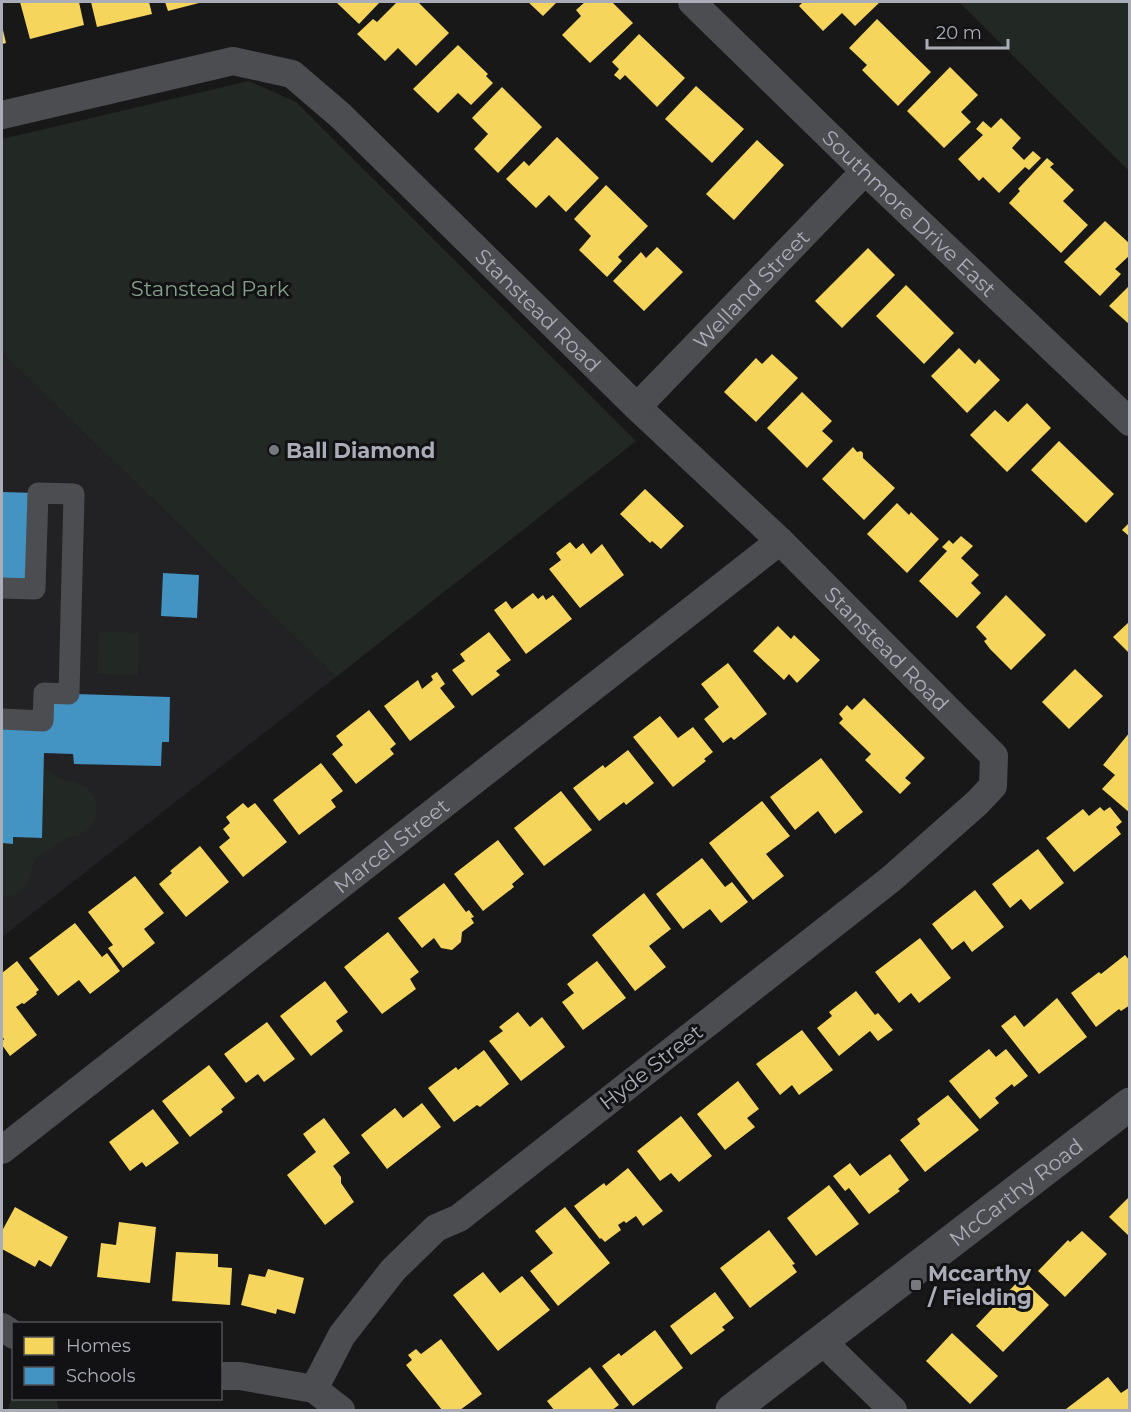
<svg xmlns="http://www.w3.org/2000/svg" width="1131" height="1412" font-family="Montserrat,sans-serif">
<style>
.built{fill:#222224}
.green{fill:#222823}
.homes{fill:#f6d55c}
.schools{fill:#4393c3}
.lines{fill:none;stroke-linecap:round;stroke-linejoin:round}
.pedestrian{stroke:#4c4d50;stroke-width:21}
.minor{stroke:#4c4d50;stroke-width:28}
.tertiary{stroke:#4c4d50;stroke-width:33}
.poi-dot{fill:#77797f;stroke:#121214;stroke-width:2}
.labels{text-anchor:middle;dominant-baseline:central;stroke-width:6;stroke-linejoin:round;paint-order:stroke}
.street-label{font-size:21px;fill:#aaadb7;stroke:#121214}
.park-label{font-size:21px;fill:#83a088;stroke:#121214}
.poi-label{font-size:21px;font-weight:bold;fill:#aaadb7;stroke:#121214;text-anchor:start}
</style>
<rect width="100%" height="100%" fill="#181818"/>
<path class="built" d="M 2,353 L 336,677 L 2,937 Z"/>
<g class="green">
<path d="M 959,2 L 1129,2 L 1129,171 Z"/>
<path d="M 249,81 L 296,102 L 636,441 L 336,677 L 2,353 L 2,139 Z"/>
<path d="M 99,631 L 139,633 L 138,675 L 97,674 Z"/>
<path d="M 44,768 L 63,780 L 74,781 L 86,787 L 94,796 L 97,808 L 95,820 L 88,830 L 77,836 L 69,837 L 35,859 L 26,886 L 15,895 L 2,898 L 2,843 L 13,843 L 13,837 L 41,838 Z"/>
<path d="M 13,1392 L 14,1398 L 56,1399 L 59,1410 L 8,1410 Z"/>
</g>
<g class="homes">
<path d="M 20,2 L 79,2 L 84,25 L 30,39 Z"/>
<path d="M 91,2 L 149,2 L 152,14 L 97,27 Z"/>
<path d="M 165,2 L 203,2 L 168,11 Z"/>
<path d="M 336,2 L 380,2 L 359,24 Z"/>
<path d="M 397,2 L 418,2 L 449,33 L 416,66 L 398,48 L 385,61 L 357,34 L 373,19 L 377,22 Z"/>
<path d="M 528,2 L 557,2 L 543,16 Z"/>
<path d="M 585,2 L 612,2 L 633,23 L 590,63 L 562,35 L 581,16 L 576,10 Z"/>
<path d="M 803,2 L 880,2 L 855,26 L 842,13 L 823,31 L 799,6 Z"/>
<path d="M 877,19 L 931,72 L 898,106 L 862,70 L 867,65 L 849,48 Z"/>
<path d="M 2,26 L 6,43 L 2,44 Z"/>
<path d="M 639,34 L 685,78 L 657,107 L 625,75 L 620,80 L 614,75 L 619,69 L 612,62 Z"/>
<path d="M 458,45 L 488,74 L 486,76 L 493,83 L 471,105 L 458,93 L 438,113 L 413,89 Z"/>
<path d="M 950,67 L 978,95 L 961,112 L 971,122 L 944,148 L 907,111 Z"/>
<path d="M 696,86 L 744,129 L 712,163 L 665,119 Z"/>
<path d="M 502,87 L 542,127 L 498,173 L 474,149 L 488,134 L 472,118 Z"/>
<path d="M 1001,118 L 1021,138 L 1012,148 L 1024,160 L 1033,151 L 1041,158 L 1029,170 L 1025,167 L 999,193 L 983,177 L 979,181 L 958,159 L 983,135 L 976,129 L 983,121 L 991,128 Z"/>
<path d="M 557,137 L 599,178 L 566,212 L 549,195 L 536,208 L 506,179 L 524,161 L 529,166 Z"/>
<path d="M 757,140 L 784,165 L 734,220 L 706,194 Z"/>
<path d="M 1047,158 L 1054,164 L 1050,167 L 1074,190 L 1063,201 L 1088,225 L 1061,253 L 1009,203 L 1020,191 L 1018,189 Z"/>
<path d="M 606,185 L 648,226 L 618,257 L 622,261 L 607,277 L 579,250 L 591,236 L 574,219 Z"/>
<path d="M 1105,221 L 1130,244 L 1130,255 L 1115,269 L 1121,274 L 1100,296 L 1064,262 Z"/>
<path d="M 657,247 L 683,272 L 644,311 L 613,281 L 641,252 L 646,258 Z"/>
<path d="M 868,248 L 895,275 L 842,328 L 815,301 Z"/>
<path d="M 906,285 L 954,333 L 924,364 L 876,316 Z"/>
<path d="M 1130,285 L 1130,325 L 1109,306 Z"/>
<path d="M 959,348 L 975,364 L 979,359 L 1000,380 L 967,413 L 931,376 Z"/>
<path d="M 772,354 L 798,378 L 756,422 L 724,392 L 756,358 L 762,364 Z"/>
<path d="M 802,392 L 832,421 L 822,431 L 833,441 L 807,468 L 767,428 Z"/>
<path d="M 1027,403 L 1051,428 L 1007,472 L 970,435 L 995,410 L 1008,422 Z"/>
<path d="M 1059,441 L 1114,494 L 1086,523 L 1031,470 Z"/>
<path d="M 853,447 L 857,452 L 861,451 L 863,453 L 863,458 L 895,488 L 864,520 L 822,479 Z"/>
<path d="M 645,489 L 684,526 L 661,549 L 652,541 L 650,543 L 620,514 Z"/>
<path d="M 897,503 L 909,515 L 911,512 L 939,539 L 907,573 L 867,534 Z"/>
<path d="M 1130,522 L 1130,537 L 1122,530 Z"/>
<path d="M 961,536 L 973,546 L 961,558 L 979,575 L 971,583 L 981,593 L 957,618 L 919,581 L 947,551 L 942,547 L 949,540 L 953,544 Z"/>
<path d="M 570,542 L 576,549 L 583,543 L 591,554 L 602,544 L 624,575 L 580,608 L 549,569 L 561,560 L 556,553 Z"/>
<path d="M 533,593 L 538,599 L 543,595 L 546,600 L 553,595 L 572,619 L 526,654 L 494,610 L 506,601 L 512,609 Z"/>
<path d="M 1006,595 L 1046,635 L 1011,670 L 990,649 L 984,641 L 987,639 L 976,627 Z"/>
<path d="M 1130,621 L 1130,654 L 1113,637 Z"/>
<path d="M 778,626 L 791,639 L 794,635 L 820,660 L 797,683 L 789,674 L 784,680 L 753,651 Z"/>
<path d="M 489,632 L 511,660 L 496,671 L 500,675 L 472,696 L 452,670 L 465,661 L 460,654 Z"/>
<path d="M 728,663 L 767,714 L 734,740 L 731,737 L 723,743 L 704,719 L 719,707 L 701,684 Z"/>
<path d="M 1075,669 L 1103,696 L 1069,729 L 1042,702 Z"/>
<path d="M 437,672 L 445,684 L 440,688 L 455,707 L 410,741 L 384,706 L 418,680 L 422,689 L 433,680 L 431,676 Z"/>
<path d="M 864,698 L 925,758 L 905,778 L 911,783 L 900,794 L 865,760 L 871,754 L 839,723 L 843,719 L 839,714 L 847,705 L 852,710 Z"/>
<path d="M 369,710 L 396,744 L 390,749 L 394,754 L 356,784 L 332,754 L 343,745 L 336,736 Z"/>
<path d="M 660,716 L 678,738 L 693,727 L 713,752 L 704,759 L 706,761 L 673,787 L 633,737 Z"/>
<path d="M 1130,732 L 1130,813 L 1102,789 L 1115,775 L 1103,765 Z"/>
<path d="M 628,750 L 654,783 L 626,805 L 624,802 L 599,821 L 573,788 L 603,765 L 605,768 Z"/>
<path d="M 821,758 L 863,812 L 835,834 L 818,811 L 795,830 L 770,797 Z"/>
<path d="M 321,763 L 343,791 L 331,800 L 336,807 L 299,835 L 273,800 Z"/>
<path d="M 561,791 L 592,830 L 544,866 L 514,828 Z"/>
<path d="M 762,801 L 790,836 L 766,854 L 784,876 L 753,900 L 709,843 Z"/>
<path d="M 243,803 L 248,808 L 255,803 L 287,842 L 243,877 L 219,847 L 230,838 L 223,829 L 230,823 L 226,817 Z"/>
<path d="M 1100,807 L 1104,811 L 1110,807 L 1122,822 L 1116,827 L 1121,834 L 1074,872 L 1046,838 L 1083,809 L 1089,816 Z"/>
<path d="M 498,840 L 524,874 L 512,884 L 514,887 L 483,911 L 454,874 Z"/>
<path d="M 200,846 L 229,882 L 186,917 L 159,884 L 172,873 L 170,871 Z"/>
<path d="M 1038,849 L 1064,883 L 1030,910 L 1021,899 L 1010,908 L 992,884 Z"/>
<path d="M 702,858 L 725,887 L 732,882 L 748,902 L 721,923 L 710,909 L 683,929 L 656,894 Z"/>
<path d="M 135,876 L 164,913 L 144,929 L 155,943 L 123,968 L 108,948 L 113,945 L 88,912 Z"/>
<path d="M 444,883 L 466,912 L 469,910 L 474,917 L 471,918 L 474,923 L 462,932 L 461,942 L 452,950 L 441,948 L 434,938 L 422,948 L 398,918 Z"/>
<path d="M 975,890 L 1004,927 L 972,952 L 964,941 L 952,950 L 932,924 Z"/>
<path d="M 644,893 L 671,929 L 649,946 L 666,967 L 635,991 L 592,935 Z"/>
<path d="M 75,923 L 102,957 L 107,953 L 120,971 L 90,994 L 79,980 L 58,996 L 29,958 Z"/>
<path d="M 388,932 L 419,972 L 410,979 L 416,989 L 382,1014 L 344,967 Z"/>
<path d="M 920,938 L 951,978 L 919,1003 L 911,993 L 899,1003 L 875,972 Z"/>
<path d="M 1125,955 L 1130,961 L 1130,1005 L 1121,1011 L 1119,1009 L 1096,1027 L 1071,993 L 1099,972 L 1101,974 Z"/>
<path d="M 17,961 L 39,990 L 36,992 L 37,994 L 24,1004 L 22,1003 L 16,1007 L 37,1035 L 10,1056 L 2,1045 L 2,1042 L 4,1039 L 2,1036 L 2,973 Z"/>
<path d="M 597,961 L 626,998 L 583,1030 L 562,1002 L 574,993 L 567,984 Z"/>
<path d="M 325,981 L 348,1012 L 336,1021 L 343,1031 L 311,1056 L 280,1016 Z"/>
<path d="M 856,991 L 875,1015 L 878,1013 L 893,1030 L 878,1041 L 870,1031 L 839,1056 L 817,1028 L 832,1016 L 829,1012 Z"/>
<path d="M 1057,998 L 1087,1037 L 1039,1074 L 1001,1026 L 1015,1015 L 1024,1027 Z"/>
<path d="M 518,1012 L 530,1027 L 542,1017 L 565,1047 L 521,1081 L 489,1041 L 503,1031 L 499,1027 Z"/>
<path d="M 267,1022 L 295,1059 L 264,1082 L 258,1074 L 246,1083 L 224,1054 Z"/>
<path d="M 802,1030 L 833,1070 L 799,1095 L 792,1085 L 780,1095 L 756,1064 Z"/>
<path d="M 989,1049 L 996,1057 L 1006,1049 L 1028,1076 L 1014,1087 L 1012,1084 L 995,1098 L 999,1103 L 980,1119 L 949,1081 Z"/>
<path d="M 484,1050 L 509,1084 L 480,1107 L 477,1105 L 454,1122 L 428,1088 L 456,1067 L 458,1070 Z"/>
<path d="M 209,1065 L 235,1098 L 221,1109 L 223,1112 L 190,1137 L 162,1101 Z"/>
<path d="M 738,1081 L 759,1109 L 747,1118 L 755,1127 L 725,1150 L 697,1114 Z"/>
<path d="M 948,1095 L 979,1130 L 925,1172 L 900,1140 L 920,1124 L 917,1119 Z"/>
<path d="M 422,1103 L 441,1127 L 387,1169 L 361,1135 L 395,1108 L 403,1118 Z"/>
<path d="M 153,1109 L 179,1143 L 146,1167 L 142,1162 L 130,1171 L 109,1142 Z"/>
<path d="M 681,1116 L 712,1156 L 679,1182 L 671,1173 L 660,1181 L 637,1151 Z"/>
<path d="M 324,1118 L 350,1153 L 333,1166 L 341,1177 L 341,1183 L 354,1202 L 325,1225 L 287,1175 L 316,1152 L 303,1134 Z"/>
<path d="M 890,1154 L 909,1180 L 898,1189 L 900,1191 L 869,1214 L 849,1188 L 845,1191 L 833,1176 L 850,1163 L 860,1176 Z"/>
<path d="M 628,1168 L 663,1211 L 643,1226 L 636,1216 L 626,1223 L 624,1221 L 618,1225 L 621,1230 L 605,1242 L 601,1238 L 600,1239 L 574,1206 L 604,1183 L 606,1186 Z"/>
<path d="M 829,1185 L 859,1224 L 816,1256 L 787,1218 Z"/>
<path d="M 1130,1196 L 1130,1237 L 1109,1217 Z"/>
<path d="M 15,1207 L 68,1237 L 51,1267 L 39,1260 L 35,1267 L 2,1249 L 2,1231 Z"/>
<path d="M 565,1207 L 610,1263 L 558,1306 L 530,1271 L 553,1253 L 535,1231 Z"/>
<path d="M 119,1222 L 156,1227 L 150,1283 L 97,1277 L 101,1243 L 116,1245 Z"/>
<path d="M 769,1230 L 795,1264 L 792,1265 L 797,1272 L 750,1308 L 720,1268 Z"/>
<path d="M 1082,1231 L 1107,1254 L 1065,1297 L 1038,1271 L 1068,1240 L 1070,1242 Z"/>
<path d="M 176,1252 L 218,1254 L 218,1267 L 232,1268 L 230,1305 L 172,1301 Z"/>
<path d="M 268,1269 L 304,1278 L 295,1314 L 277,1309 L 276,1314 L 241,1305 L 249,1274 L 265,1277 Z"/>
<path d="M 483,1272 L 500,1293 L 522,1276 L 550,1310 L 498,1351 L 453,1295 Z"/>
<path d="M 1021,1278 L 1049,1305 L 1003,1352 L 976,1326 Z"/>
<path d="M 715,1292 L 734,1318 L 722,1327 L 725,1330 L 691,1355 L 670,1326 Z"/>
<path d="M 655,1330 L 683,1368 L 633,1406 L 602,1366 L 619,1353 L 621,1356 Z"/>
<path d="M 952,1333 L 998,1376 L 970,1404 L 926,1361 Z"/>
<path d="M 441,1339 L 482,1394 L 460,1410 L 442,1410 L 406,1365 L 412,1360 L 408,1355 L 416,1349 L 421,1354 Z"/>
<path d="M 590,1367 L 619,1405 L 612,1410 L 554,1410 L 547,1401 Z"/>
<path d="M 1108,1377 L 1121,1393 L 1130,1387 L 1130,1410 L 1067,1410 L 1066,1409 Z"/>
</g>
<g class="schools">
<path d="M 2,492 L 38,493 L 35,589 L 2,588 Z"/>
<path d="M 163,573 L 199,575 L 197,618 L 161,616 Z"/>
<path d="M 44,693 L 170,697 L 169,742 L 162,742 L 161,766 L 74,764 L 73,754 L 44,753 L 42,838 L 13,837 L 13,844 L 2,843 L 2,719 L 43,721 Z"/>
</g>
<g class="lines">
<path class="pedestrian" d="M 2,588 L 35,589 L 38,493 L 74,494 L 69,694 L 44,693 L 43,721 L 2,719"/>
<g class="minor">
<path id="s1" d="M 692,2 L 865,171 L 1130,422"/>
<path id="s2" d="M 2,115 L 233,61 L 292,74 L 341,116 L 637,407 L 780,541 L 994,756 L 993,786 L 977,803 L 891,879 L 459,1218 L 436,1228 L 393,1270 L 342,1335 L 314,1389"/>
<path id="s3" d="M 637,407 L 865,171"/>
<path id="s4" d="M 2,1150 L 780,541"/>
<path d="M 2,1327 L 14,1335"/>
<path d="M 823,1342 L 893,1410"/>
<path d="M 220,1376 L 240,1376 L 314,1389 L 341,1410"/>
</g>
<path class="tertiary" id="s5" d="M 732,1410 L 1130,1104"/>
</g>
<g class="poi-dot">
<circle cx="274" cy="450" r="6"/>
<rect x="910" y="1279" width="12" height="12" rx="3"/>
</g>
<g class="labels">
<g class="street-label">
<text stroke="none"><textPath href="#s1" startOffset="303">Southmore Drive East</textPath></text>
<text stroke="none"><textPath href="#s3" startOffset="164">Welland Street</textPath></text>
<text stroke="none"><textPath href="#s2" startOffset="639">Stanstead Road</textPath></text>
<text stroke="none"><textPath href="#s2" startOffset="1125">Stanstead Road</textPath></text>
<text stroke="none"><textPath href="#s4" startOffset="494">Marcel Street</textPath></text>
<text transform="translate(651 1067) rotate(-38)">Hyde Street</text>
<text stroke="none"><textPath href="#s5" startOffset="358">McCarthy Road</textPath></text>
</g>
<g class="park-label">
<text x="210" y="288">Stanstead Park</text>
</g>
<g class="poi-label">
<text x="286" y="450">Ball Diamond</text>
<text x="928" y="1273">Mccarthy<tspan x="928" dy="24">/ Fielding</tspan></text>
</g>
</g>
<rect width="1131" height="1412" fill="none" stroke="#aaadb7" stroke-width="6"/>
<rect x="12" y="1322" width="210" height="78" fill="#121214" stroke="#4f5055" stroke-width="1.5"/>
<rect x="24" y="1337" width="30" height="18" fill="#f6d55c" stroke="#4f5055" stroke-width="1.5"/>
<text x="66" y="1352" font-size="18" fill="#aaadb7">Homes</text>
<rect x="24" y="1367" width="30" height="18" fill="#4393c3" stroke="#4f5055" stroke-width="1.5"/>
<text x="66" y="1382" font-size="18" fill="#aaadb7">Schools</text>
<path d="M927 39v9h81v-9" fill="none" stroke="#aaadb7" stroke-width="3"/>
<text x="936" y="39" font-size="18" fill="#aaadb7" stroke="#121214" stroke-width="4.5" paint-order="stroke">20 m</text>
</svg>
